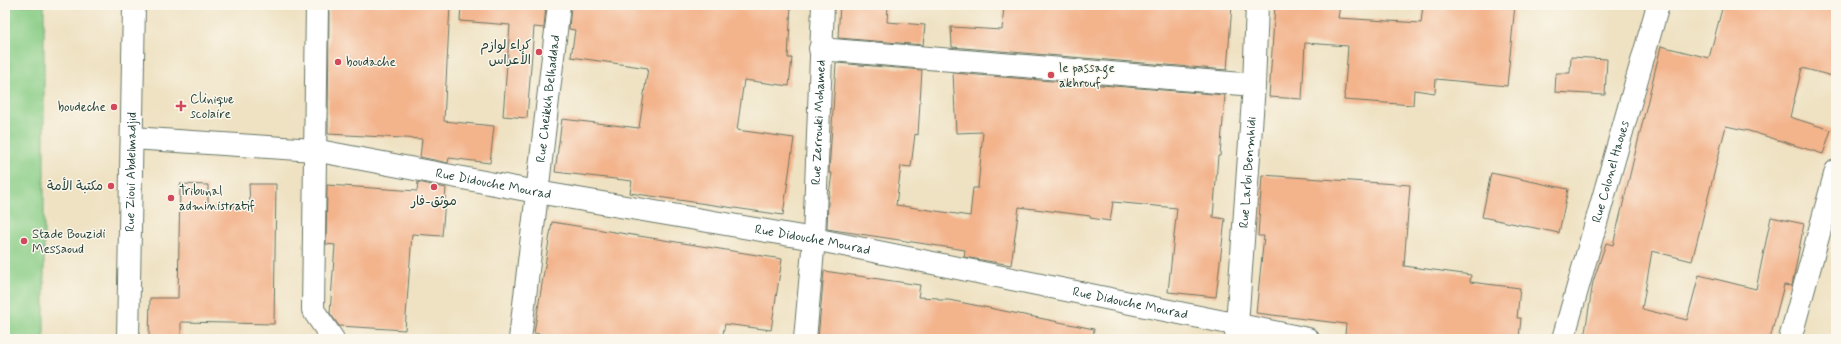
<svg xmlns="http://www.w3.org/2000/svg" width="1841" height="344" font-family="Mynerve,'Playpen Sans Arabic',sans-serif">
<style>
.green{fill:#8ace87;stroke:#54865e}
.building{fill:#f3b38b}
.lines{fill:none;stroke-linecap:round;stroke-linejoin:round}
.street-casing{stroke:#687766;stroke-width:24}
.secondary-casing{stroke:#687766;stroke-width:24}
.street{stroke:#fff;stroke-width:22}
.secondary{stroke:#fff;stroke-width:22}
.poi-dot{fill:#d1495b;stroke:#fbf7ec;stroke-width:1.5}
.labels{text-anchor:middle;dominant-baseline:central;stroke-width:3;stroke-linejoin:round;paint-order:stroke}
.poi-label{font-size:13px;fill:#1f3d34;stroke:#fbf7ec;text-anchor:start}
.street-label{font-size:13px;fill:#1f3d34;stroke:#fbf7ec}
</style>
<rect width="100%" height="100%" fill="#fbf7ec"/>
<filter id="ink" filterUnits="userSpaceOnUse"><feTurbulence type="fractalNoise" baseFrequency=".025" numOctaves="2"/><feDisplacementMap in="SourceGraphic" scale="8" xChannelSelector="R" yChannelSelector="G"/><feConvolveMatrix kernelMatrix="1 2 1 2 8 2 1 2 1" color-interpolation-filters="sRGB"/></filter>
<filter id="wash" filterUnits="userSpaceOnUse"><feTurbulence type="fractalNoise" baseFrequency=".012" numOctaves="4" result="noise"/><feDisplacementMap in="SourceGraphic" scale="16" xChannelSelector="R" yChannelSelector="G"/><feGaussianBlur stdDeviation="0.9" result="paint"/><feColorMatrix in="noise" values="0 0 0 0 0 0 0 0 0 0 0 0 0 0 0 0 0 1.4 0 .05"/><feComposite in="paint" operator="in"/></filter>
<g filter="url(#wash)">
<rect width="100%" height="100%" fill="#efe2c3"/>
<rect class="green" x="5" y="5" width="39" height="334"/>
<g id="blocks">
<g class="building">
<path d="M 329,5 L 450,5 L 444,121 L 494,126 L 490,163 L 449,158 L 448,163 L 420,157 L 422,139 L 328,134 Z"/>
<path d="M 461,5 L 546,5 L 544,28 L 534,27 L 527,118 L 503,116 L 510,25 L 460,21 Z"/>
<path d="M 571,5 L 791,5 L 788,58 L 792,58 L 789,86 L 744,80 L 737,130 L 794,138 L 783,215 L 630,193 L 632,181 L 555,172 L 562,119 L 639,128 L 648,68 L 571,57 L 575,30 L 569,29 Z"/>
<path d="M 840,5 L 888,5 L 887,22 L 925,25 L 923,45 L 838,38 Z"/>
<path d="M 1004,5 L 1232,5 L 1227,70 L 952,47 L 951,27 L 1002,30 Z"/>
<path d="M 1275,5 L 1340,5 L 1338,18 L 1421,23 L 1423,5 L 1515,5 L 1507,86 L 1436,79 L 1435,93 L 1414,90 L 1413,105 L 1344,100 L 1348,46 L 1305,43 L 1302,99 L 1269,97 Z"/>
<path d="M 1723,5 L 1836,5 L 1836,77 L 1802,68 L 1790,117 L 1831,130 L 1823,154 L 1749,131 L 1726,126 L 1692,261 L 1652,251 L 1642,309 L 1687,320 L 1699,275 L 1756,289 L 1771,217 L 1804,224 L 1792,286 L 1784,285 L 1770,339 L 1584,339 L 1593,282 L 1606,243 L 1613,245 L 1661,46 L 1709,58 Z"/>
<path d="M 1571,57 L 1607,59 L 1605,95 L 1555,92 L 1556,73 L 1570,73 Z"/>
<path d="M 836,63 L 922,70 L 918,135 L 915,134 L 911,167 L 901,166 L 896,205 L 970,216 L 973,188 L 978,188 L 983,132 L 956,133 L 953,73 L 1225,95 L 1220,156 L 1218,156 L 1213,217 L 1225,219 L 1216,297 L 1168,292 L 1177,208 L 1113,202 L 1110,221 L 1090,218 L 1090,216 L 1019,207 L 1011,265 L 964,257 L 965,250 L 827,229 L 828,202 L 832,173 L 829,173 Z"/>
<path d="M 1491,173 L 1568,189 L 1559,233 L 1482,217 Z"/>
<path d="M 1262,175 L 1410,185 L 1404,266 L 1471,275 L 1470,282 L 1520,288 L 1517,318 L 1521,318 L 1519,339 L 1392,339 L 1345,334 L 1346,324 L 1256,313 L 1264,236 L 1258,236 Z"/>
<path d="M 418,182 L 446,188 L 442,236 L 412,234 L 405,330 L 339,326 L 330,313 L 335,245 L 326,244 L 327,185 L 417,191 Z"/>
<path d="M 180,184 L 208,185 L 208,206 L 250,207 L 249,184 L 276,184 L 274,324 L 181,322 L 181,339 L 149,339 L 150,298 L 178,298 Z"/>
<path d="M 552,222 L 782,259 L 771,330 L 725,324 L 722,339 L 570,339 L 534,333 Z"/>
<path d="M 824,271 L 920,285 L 918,297 L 938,298 L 938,300 L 949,300 L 1094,329 L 1093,339 L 818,339 Z"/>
</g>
</g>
</g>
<g filter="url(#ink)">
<use href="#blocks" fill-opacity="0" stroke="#687766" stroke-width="1"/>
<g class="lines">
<defs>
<g id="street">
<path d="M 317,5 L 313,310 L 333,339"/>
<path d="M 820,49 L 1254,85"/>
<path id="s1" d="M 132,138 L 314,150 L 537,192 L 814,239 L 1308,339"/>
<path id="s2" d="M 520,339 L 559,5"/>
<path id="s3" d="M 1236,339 L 1254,85 L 1257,5"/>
<path id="s4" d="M 1563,339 L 1658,5"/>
<path d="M 1790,339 L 1836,171"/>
</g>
<g id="secondary">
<path id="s5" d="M 128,339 L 134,5"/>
<path id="s6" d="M 805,339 L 814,239 L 823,5"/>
</g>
</defs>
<use href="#street" class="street-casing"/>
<use href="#secondary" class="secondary-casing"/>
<use href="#street" class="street"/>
<use href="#secondary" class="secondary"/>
</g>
</g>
<g class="poi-dot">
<circle cx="539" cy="52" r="4"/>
<circle cx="338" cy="62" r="4"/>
<circle cx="1051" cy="75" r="4"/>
<path d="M179 100h4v4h4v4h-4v4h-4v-4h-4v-4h4z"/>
<circle cx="114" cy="107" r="4"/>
<circle cx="111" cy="186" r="4"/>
<circle cx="434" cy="187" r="4"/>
<circle cx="171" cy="198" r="4"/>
<circle cx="24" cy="241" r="4"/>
</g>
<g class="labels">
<g class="poi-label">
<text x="531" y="45" text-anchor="end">كراء لوازم<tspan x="531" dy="15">الأعراس</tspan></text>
<text x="346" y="62">boudache</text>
<text x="1059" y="68">le passage<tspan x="1059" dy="15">akhrouf</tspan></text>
<text x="190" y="99">Clinique<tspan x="190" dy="15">scolaire</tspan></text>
<text x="106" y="107" text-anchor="end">boudeche</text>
<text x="103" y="186" text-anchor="end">مكتبة الأمة</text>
<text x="179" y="191">Tribunal<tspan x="179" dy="15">administratif</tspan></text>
<text x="434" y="201" text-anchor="middle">موثق-فار</text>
<text x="32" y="234">Stade Bouzidi<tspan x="32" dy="15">Messaoud</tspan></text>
</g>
<g class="street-label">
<text stroke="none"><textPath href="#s2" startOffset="242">Rue Cheikkh Belhaddad</textPath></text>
<text stroke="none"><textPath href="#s6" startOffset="217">Rue Zerrouki Mohamed</textPath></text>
<text stroke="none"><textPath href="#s5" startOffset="167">Rue Zioui Abdelmadjid</textPath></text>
<text stroke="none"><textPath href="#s3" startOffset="167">Rue Larbi Benmhidi</textPath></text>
<text stroke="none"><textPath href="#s4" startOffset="174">Rue Colonel Haoues</textPath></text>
<text stroke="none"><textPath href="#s1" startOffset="365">Rue Didouche Mourad</textPath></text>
<text stroke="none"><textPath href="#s1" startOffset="689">Rue Didouche Mourad</textPath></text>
<text stroke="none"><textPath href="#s1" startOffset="1013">Rue Didouche Mourad</textPath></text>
</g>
</g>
<rect width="1841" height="344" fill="none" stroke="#fbf7ec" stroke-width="20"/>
</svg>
